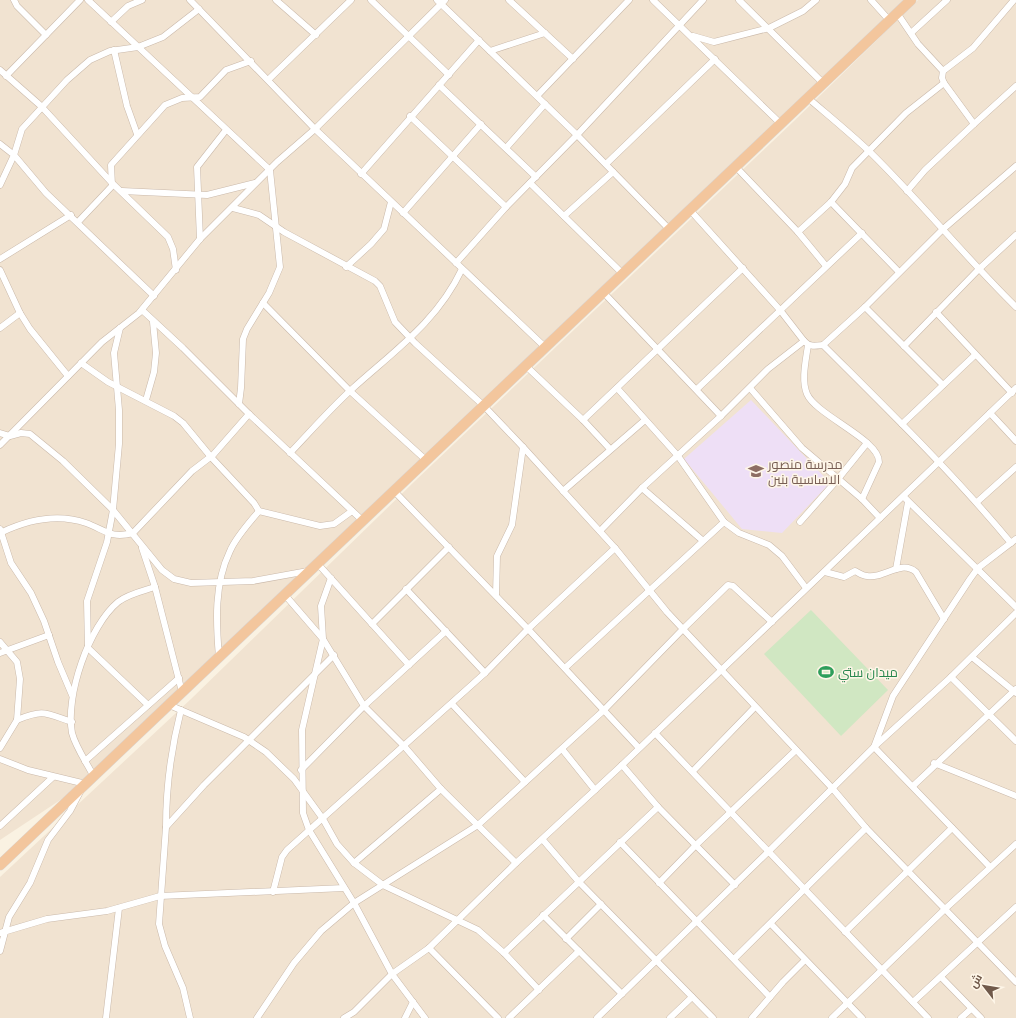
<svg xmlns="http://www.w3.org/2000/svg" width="1016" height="1018" font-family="Montserrat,Cairo,sans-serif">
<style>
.residential{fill:#f1e3d1}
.education{fill:#eedff6}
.green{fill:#d0e7c2}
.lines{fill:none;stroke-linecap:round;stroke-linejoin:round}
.minor-casing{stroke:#cab9aa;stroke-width:7}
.trunk-casing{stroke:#dad4d0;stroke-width:11}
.minor{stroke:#fff;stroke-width:6}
.trunk{stroke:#f3c69d;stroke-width:10}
.labels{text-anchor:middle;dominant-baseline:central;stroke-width:3;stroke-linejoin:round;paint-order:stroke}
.education-label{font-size:13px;fill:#785e54;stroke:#fef6e8;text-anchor:start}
.leisure-label{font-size:13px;fill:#27864d;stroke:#fef6e8;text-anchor:start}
</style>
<rect width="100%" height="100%" fill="#faf2e2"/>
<g class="residential">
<path d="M 0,0 L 909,0 L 86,783 L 0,840 Z"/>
<path d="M 918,0 L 1016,0 L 1016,1018 L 0,1018 L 0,877 L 191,699 L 416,480 L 794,121 Z"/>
</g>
<path class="education" d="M 751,400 L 830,483 L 782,533 L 742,529 L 684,459 Z"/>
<path class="green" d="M 811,610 L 888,690 L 841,736 L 764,654 Z"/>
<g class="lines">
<defs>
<g id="minor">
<path d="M 14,0 L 17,6 L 46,35"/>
<path d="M 88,0 L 270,170 L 280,267 L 269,293 L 247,329 L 243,339 L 241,388 L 239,404"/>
<path d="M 190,0 L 315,129 L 546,348"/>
<path d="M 276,0 L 316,35"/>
<path d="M 371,0 L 449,75"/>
<path d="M 437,0 L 577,135 L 669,229"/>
<path d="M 509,0 L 573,59"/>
<path d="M 653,0 L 781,124"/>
<path d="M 739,0 L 823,83"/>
<path d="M 871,0 L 889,20"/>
<path d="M 897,13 L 918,44 L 943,71 L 942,78 L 944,83 L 974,124 L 925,170 L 907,191"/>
<path d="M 111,22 L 128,6 L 142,0"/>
<path d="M 911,33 L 947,0"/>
<path d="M 693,36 L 714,42 L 769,28 L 803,11 L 816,0"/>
<path d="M 114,50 L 127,106 L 137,134"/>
<path d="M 490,51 L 545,33"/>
<path d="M 0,70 L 41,106 L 112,183 L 168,237 L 173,249 L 176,270"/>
<path d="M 943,71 L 973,48 L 1014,0"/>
<path d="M 6,76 L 80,0"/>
<path d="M 269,79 L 351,0"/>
<path d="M 439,85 L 536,177"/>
<path d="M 537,96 L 629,0"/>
<path d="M 808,98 C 829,116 850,133 870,152 C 921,202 965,257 1016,307"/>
<path d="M 410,116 L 506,207"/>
<path d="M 974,124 L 1016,86"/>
<path d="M 0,144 L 14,155 L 0,185"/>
<path d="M 506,148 L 545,104"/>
<path d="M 606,164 L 715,59"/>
<path d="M 736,167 L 798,232 L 826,266"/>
<path d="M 361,174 L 479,40"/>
<path d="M 530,183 L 623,274"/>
<path d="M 122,191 L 207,195 L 255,183"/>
<path d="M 831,202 L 899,272"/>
<path d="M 233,208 L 259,215 L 284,232 L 375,281 L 380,286 L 395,322 L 415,343 L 484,406 L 523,447 L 615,548 L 667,612 L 833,789 L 866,828 L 1016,982"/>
<path d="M 690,210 L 780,310 L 804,341 C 810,347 814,346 823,345 C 887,409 953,473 1011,543"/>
<path d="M 403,213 L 481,124"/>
<path d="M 564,216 L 613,172"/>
<path d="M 78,222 L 112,186 L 111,165 L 165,105 L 182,98 L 200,97 L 226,70 L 251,61"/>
<path d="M 798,232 L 831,202 L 845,184 L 852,168 L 906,113 L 944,83"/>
<path d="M 200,239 L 197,167 L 226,130"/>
<path d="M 0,259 L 71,215"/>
<path d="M 456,263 L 506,207 L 577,135 L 703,0"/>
<path d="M 346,267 L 371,244 L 384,229 L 391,202"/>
<path d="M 0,270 L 20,313 L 30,329 L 68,376"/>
<path d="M 603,292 L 721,416"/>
<path d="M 154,296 L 46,193 L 14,155 L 22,129 L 67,80 L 90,60 L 110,51 L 138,47 L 163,37 L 199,9"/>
<path d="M 263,303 L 350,391 L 427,461"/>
<path d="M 865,307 L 943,385"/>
<path d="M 142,310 L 183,348 L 249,414 L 363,521"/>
<path d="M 936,312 L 1012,393"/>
<path d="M 0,328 L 20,313"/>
<path d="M 120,328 L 114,353 L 119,410 L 119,444 L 113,510 L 107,542 L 87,601 L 88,648 L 148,705"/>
<path d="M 808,345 C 806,360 801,380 807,394 C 816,415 880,440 879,462 L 862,499"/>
<path d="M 823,345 L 865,307 L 942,230 L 1016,166"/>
<path d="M 904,346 L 978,270 L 1016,235"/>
<path d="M 81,363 L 108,382 L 174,416 L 183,423 L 211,457 L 254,503 L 259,511 L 320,526 L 334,524 L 352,511"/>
<path d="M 526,366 L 583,420 L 610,449"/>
<path d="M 617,388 L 678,456 L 724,522 L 739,533 L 769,545 L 782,556 L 806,588"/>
<path d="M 750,388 L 802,448 L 862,499 L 880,518"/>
<path d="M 697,389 L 862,233"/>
<path d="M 146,400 L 154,372 L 156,353 L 153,322"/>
<path d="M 990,413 L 1016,441"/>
<path d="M 583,420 L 743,268"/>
<path d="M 902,424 L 975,355"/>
<path d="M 0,433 L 10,436 L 21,433 L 30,434 L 63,461 L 113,510 L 162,570 L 174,579 L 191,583 L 253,581 L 308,571"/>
<path d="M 0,445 L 102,342 L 139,313 L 200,239 L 277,162 L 315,129 L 445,0"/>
<path d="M 290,453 C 310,432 330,409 352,389 C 394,351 437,322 462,269"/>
<path d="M 642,488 L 702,540"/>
<path d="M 563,491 L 645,420"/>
<path d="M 395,492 L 528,629 L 639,748"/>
<path d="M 904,497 L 1016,607"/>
<path d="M 977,502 L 1016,467"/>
<path d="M 800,522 L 838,479 L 867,443"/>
<path d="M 0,529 L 11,563 L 31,593 L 44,621 L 58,662 L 72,695"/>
<path d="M 600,531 L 642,488 L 721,416 L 768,369 L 804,341"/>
<path d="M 0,533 C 27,520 57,513 86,523 C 105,530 111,539 133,533 L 192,471 L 213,455 L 249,414"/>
<path d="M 142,548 L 155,587 L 182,692"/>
<path d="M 318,564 L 409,665"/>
<path d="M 896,569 L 908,502"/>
<path d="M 825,572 L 844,577 L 855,571 C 859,573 863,576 867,576 C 885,579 900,559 916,572 L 944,619"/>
<path d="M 331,578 L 321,606 L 323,639 L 302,730 L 303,813 L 309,830 L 354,903 L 392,974 L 425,1018"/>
<path d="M 406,589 L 485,673"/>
<path d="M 285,595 L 323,639 L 364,706 L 404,746 L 441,789 L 516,863"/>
<path d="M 496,595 L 497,556 L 512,525 L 523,447"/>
<path d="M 372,624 L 449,547"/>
<path d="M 0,642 L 17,662 L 20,679 L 17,720 L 0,748"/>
<path d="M 0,653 L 49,635"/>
<path d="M 219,657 C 216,622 214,584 230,551 C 236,537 249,523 259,511"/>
<path d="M 972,657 L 1016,693"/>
<path d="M 565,668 L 724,522"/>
<path d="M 951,677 L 1016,741"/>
<path d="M 452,704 L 525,782"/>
<path d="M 169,705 L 244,737 L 266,752 L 294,779 L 323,819 L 337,844 L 354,863 L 383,885 L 478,930 L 504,953 L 539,990"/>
<path d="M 17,720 C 44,709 45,713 72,722"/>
<path d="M 655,733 L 928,1018"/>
<path d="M 562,749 L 595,790"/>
<path d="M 0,759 L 28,770 L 86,784"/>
<path d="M 85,761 L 179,678"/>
<path d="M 934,763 L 1016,796"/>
<path d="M 622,765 L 658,807 L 735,885"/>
<path d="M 301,770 L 364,706 L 446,631"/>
<path d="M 693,771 L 755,707"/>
<path d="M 94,777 C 87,763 76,748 72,733 C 65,696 89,626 118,602 C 128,594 143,591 155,587"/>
<path d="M 913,786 L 1016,689"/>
<path d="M 0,826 L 53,777"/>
<path d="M 166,827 C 166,788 171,749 181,710"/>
<path d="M 543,840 L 579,882 L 713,1018"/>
<path d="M 620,842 L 770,997"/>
<path d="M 354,863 L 441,789"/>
<path d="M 990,867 L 874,747 L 893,696 L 970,579 L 978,568 L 1016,539"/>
<path d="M 659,883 L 696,845 L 796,750"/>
<path d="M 273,892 L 282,857 L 287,850 L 485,673 L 528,629 L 615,548"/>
<path d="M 543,915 L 622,994"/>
<path d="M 771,924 L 862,1018"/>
<path d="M 845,932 L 952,828"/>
<path d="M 0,933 L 47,919 L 107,911 L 160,896 L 344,888"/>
<path d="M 566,939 L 601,904"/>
<path d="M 429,948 L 498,1018"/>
<path d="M 0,951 L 9,917 L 30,883 L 48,840 L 70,811 L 80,792"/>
<path d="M 504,953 L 658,807"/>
<path d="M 734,959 L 866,828"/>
<path d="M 941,977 L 981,1018"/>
<path d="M 913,1002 L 1016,907"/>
<path d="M 106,1018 L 119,908"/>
<path d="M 190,1018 L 183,988 L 165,946 L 159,924 L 166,827 L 204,785 L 334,655"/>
<path d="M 257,1018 L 294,963 L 321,931 L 354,903 L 478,825 L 603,711 L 683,629 L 728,585 L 733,586 L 772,622"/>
<path d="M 344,1018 L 354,1012 L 392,974 L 429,948 L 516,863 L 622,765 L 1016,388"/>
<path d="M 405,1018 L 413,1002"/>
<path d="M 509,1018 L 579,951"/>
<path d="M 597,1018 L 768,852 L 874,747 L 951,677 L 1016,613"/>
<path d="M 670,1018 L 692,997"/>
<path d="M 752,1018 L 783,982 L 805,960"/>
<path d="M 832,1018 L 945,909 L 1016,844"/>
<path d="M 961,1018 L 971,1009"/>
</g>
<path id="trunk" d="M 0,865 L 911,0"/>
</defs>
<use href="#minor" class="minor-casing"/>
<use href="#trunk" class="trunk-casing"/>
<use href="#minor" class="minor"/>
<use href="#trunk" class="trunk"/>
</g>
<defs>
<symbol id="school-bare" viewBox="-9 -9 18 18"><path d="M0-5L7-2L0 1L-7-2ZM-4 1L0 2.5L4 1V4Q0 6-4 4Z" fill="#8d6e63" stroke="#fef6e8" stroke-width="2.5" paint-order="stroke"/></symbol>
<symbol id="stadium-bare" viewBox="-9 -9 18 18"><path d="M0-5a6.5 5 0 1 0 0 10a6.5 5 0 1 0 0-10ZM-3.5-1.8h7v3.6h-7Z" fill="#2e9e5b" stroke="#fef6e8" stroke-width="2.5" paint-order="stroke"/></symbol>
</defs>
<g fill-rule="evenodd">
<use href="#school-bare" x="745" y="460" width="22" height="22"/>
<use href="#stadium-bare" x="815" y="661" width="22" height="22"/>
</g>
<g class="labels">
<g class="education-label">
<text x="768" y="464">مدرسة منصور<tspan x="768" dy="15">الاساسية بنين</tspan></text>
</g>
<g class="leisure-label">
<text x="838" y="672">ميدان ستي</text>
</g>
</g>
<g transform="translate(984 986) rotate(301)" stroke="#fef6e8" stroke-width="3" paint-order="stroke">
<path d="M0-3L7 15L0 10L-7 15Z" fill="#70594a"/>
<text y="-6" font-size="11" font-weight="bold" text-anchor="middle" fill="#70594a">ش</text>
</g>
</svg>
